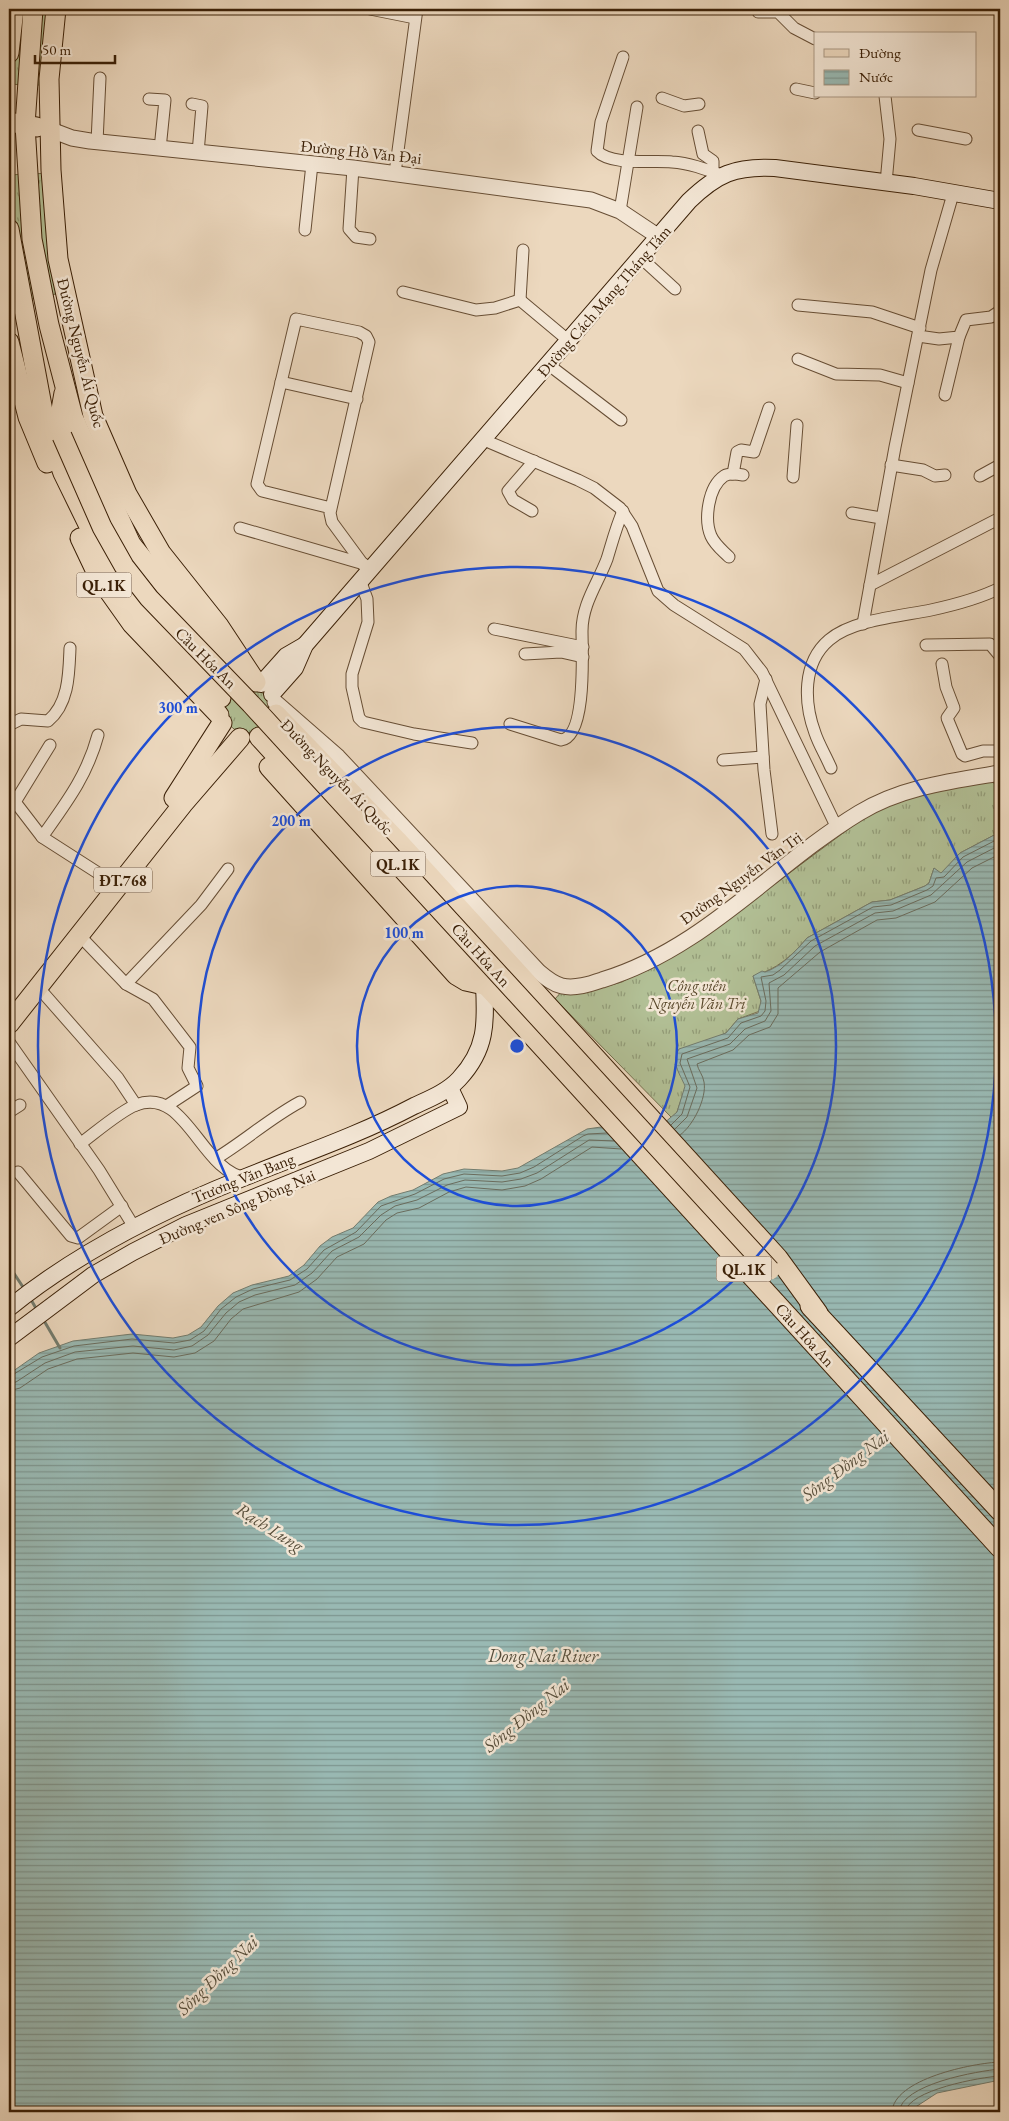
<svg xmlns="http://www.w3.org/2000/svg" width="1009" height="2121" font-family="'EB Garamond',serif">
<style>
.grass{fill:url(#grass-tufts);stroke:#76704e}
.water{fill:url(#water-rules);stroke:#737c6e}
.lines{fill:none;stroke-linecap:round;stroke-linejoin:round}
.shore{stroke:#6a6c5d;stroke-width:1}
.stream{stroke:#737c6e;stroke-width:3}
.minor-casing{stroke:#674e35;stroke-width:13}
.tertiary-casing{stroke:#674e35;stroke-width:17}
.secondary-casing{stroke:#3b2007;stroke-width:18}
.primary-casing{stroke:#3b2007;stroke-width:21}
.minor{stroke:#f3e6d5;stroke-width:11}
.tertiary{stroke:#f3e6d5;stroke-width:15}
.secondary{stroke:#f3e6d5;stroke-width:16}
.primary{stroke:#ecd8be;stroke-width:19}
.primary-bridge-casing{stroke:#3b2007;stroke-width:21;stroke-linecap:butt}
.primary-bridge{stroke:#ecd8be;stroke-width:19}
.ring{fill:none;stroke:#1d4ed8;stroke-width:2.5}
.labels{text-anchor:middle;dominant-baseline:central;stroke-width:5;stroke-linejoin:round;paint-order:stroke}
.shield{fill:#f3e6d5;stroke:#725b45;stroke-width:1}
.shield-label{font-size:15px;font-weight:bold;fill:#3b2007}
.street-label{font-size:16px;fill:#3b2007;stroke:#f3e6d5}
.park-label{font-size:16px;font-style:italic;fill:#59482b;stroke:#f3e6d5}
.water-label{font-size:18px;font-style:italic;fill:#574e3b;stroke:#f3e6d5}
.centre{fill:#1d4ed8;stroke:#f3e6d5;stroke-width:2.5}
.ring-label{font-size:15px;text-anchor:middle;font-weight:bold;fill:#1d4ed8;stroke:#f3e6d5;stroke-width:5;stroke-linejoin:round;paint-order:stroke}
</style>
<defs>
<pattern id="grass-tufts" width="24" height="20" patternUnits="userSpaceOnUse" patternTransform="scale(1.25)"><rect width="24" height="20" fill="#b2c096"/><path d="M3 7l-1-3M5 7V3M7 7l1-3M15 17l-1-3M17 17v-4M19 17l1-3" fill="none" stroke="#929c78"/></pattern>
<pattern id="water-rules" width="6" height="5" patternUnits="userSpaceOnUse" patternTransform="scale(1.25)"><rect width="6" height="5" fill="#99b9b3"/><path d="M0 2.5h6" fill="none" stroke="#7e9690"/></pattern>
</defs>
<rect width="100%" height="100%" fill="#ecd8be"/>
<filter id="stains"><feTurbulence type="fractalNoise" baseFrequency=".004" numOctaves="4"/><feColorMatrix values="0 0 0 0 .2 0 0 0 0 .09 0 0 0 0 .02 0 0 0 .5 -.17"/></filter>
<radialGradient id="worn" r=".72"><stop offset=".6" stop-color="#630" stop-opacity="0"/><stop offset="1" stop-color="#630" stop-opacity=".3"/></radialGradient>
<g class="grass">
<path d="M 20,9 L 27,9 L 21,85 L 12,84 Z"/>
<path d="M 39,9 L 50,9 L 43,85 L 33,85 Z"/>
<path d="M 46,173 L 59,293 L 49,296 L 44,274 L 34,174 Z"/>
<path d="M 22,174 L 37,298 L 27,300 L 13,214 L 12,175 Z"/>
<circle cx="247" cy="710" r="23"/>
<path d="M 1000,779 L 1000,832 L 960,853 L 941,874 L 934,868 L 929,883 L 925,886 L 890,900 L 872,902 L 807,938 C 792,956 776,970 753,976 L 761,1001 L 760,1011 L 738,1019 L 726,1033 L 708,1041 L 675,1064 L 686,1085 L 677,1112 L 672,1118 L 555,999 L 562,991 L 589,991 L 622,982 L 674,953 L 757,897 L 862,819 L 881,809 L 920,793 Z"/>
</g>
<path class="water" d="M 1000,832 L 1000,2080 L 937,2093 L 908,2112 L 9,2112 L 9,1374 L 39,1353 L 73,1341 L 132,1334 L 173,1338 L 188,1335 L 201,1327 L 218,1306 L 233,1293 L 252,1285 L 289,1276 L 304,1265 L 320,1246 L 332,1237 L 353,1228 L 378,1202 L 391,1196 L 413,1190 L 443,1174 L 464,1169 L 502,1171 L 518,1168 L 587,1129 L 601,1127 L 621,1131 L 663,1124 L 677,1112 L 685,1086 C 679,1072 671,1063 679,1049 L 726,1033 L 738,1019 L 758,1013 L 761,1001 L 753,976 L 762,971 L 765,972 C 781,967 796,951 807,938 L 872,902 L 890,900 L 925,886 L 929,883 L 934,868 L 941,873 L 960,853 Z"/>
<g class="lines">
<g class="shore">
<path d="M 671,1125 L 682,1114 L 690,1087 L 680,1063 L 682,1054 L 728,1038 L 741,1023 L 761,1016 L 765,1011 L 766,1001 L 761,977 L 773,975 L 780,970 L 811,941 L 873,907 L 891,905 L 927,890 L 933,886 L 936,878 L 944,877 L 963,857 L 1000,838"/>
<path d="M 675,1129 L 687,1117 L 697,1088 L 687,1059 L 730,1044 L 745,1029 L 765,1021 L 771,1011 L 769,983 L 784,975 L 815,946 L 875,913 L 893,911 L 931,895 L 967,862 L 1000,845"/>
<path d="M 680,1135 C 693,1126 707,1098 704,1082 C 703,1075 698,1070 697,1064 L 733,1050 L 749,1035 L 770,1027 L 778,1014 L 778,988 L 820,952 L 877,920 L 896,918 L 935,902 L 972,868 L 1000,854"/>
<path d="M 9,1377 L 42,1357 L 74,1346 L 132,1339 L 174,1343 L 190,1340 L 204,1331 L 221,1309 L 236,1297 L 253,1289 L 290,1280 L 307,1269 L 324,1250 L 356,1232 L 381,1206 L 415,1194 L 444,1179 L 464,1174 L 502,1176 L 520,1173 L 534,1167 L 583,1136 L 588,1134 L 607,1133"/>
<path d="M 9,1383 L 16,1382 L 45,1363 L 75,1352 L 133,1346 L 174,1350 L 192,1346 L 208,1335 L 226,1313 L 239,1302 L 255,1295 L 295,1285 L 312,1273 L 332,1251 L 359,1237 L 381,1215 L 395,1206 L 417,1200 L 447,1185 L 465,1180 L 502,1182 L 521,1179 L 537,1173 L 589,1140 L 614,1141"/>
<path d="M 9,1391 L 20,1388 L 48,1369 L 77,1359 L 133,1353 L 174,1357 L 195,1353 L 214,1341 L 231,1319 L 243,1309 L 299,1292 L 317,1279 L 337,1257 L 364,1244 L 386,1220 L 397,1213 L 419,1208 L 449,1192 L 466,1187 L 502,1190 L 525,1186 L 541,1179 L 592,1147 L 621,1149"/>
<path d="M 892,2112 C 893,2079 973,2063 1000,2062"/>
<path d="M 899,2112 C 901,2084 978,2071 1000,2069"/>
<path d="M 905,2112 C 908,2090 981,2077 1000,2076"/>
</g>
<g class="stream">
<path d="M 9,1266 L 25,1290"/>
<path d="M 30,1298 L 37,1310"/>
<path d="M 43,1319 L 60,1348"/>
</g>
<defs>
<g id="minor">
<path d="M 370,9 L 415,18"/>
<path d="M 758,12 L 778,12 L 794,28 L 815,39"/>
<path d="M 623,57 L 601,122 L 597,151 C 611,166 653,160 672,162 C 689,163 705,169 721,175"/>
<path d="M 796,89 L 815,93"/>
<path d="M 885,96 L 890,139 L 886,183"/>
<path d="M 662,98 L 684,106 L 699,104"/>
<path d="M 149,99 L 165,100 L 160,149"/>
<path d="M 192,104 L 202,106 L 198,153"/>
<path d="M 918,130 L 966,139"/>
<path d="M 698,131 L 703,154 L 713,161 L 713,172"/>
<path d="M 97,142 L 100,78"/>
<path d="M 353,168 L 349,229 L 356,237 L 370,239"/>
<path d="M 395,173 L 417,9"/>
<path d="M 620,211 L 637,107"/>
<path d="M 305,230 L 312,164"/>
<path d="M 641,258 L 675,289"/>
<path d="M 403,292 L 476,310 L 495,308 L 520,300 L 569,341"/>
<path d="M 520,300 L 523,250"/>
<path d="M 798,305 L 872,312 L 920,328"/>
<path d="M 918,336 L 939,339 L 959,337 L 966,320 L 991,317 L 1000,311"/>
<path d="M 798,359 L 836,374 L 880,375 L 908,383"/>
<path d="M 549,365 L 621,420"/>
<path d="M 281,382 L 357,399"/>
<path d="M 945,395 L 959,337"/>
<path d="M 484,440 L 578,480 L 594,488 L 620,508 L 632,526 L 658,591 L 674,605 L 744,649 L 762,672 L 837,828"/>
<path d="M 891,465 L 923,470 L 935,476 L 945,475"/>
<path d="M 733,474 L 737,452 L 741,450 L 754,452 L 769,408"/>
<path d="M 980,476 L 1000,465"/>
<path d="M 793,477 L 797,425"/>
<path d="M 331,508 L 262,491 L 257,484 L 296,319 L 359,332 L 366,336 L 369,342 L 330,513 L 332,522 L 368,571"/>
<path d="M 532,511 L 513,500 L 508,491 L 534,461"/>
<path d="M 852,513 L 881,518"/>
<path d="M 240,528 L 364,564"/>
<path d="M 729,557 C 722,550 715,545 711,536 C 704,520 708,487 724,476 C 729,473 737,474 743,475"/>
<path d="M 360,580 L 367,599 L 368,622 L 352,674 L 352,687 L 359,718 L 363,722 L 414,734 L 472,743"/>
<path d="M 870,585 L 1000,518"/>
<path d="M 863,624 L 895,447 L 931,270 L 953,194"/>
<path d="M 494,629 L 583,647"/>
<path d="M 926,645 L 990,644 L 1000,656"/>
<path d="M 525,654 L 561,652 L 583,657"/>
<path d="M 942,664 L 946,687 L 954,708 L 947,718 L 962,754 L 965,756 L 983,751 L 1000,751"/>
<path d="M 766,679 L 760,704 L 764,770 L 772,834"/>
<path d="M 510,724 L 561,740 C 587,737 582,650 582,631 C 582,604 598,583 607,559 C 612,543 616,527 623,511"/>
<path d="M 9,725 L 21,719 L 48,721 C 69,704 69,673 70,648"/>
<path d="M 723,760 L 763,757"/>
<path d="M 831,768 C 826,756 819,745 815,733 C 804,703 802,663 829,640 C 852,620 901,616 931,610 C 954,605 978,599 1000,588"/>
<path d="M 9,794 L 42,837 L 109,880"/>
<path d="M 15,802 L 50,745"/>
<path d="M 42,837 C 66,803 87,776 98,735"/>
<path d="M 79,935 L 126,984 L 153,999 L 190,1047 L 188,1068 L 197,1086 L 168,1105"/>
<path d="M 126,984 L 201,905 L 228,869"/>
<path d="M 38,987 L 118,1078 L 136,1105"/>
<path d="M 9,1042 L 99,1170 L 131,1222 L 138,1225 L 142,1223"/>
<path d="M 9,1112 L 20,1105"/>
<path d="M 80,1144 C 95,1133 120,1111 136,1105 C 186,1085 201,1173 247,1178"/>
<path d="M 215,1159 C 245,1141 270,1118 300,1102"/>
<path d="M 18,1172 L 71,1236 L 78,1238 L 122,1206"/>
</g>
<g id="tertiary">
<path d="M 51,130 L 72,138 L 90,141 L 353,168 L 591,200 L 620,211 L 659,237"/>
<path d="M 275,702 L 338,757 L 539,972 C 546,978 553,984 562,986 C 575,989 590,984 602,980 C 704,949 772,866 859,813 C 902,787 951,781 1000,773"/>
</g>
<g id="secondary">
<path d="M 261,684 L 286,656 L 305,645"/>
<path d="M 272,694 L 295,668 L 305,645 L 689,201 C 717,174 735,166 775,168 L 914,186 L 1000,201"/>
<path d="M 9,1308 C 78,1252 160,1211 243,1178 C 300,1155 359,1135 414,1106 C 429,1099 447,1092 459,1079 C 487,1049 486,1023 484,985"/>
<path d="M 9,1338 L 93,1275 L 133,1252 L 186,1225 L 369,1151 L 459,1107 L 450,1088"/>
</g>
<g id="primary">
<path d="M 33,9 L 25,125 L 32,239 L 49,325 L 73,417 L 131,544 L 241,681"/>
<path d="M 56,9 L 49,79 L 51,170 L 58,259 L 93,416 L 127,494 L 161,553 L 219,626 L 256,682"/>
<path d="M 9,53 L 14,9"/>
<path d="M 9,122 L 37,127"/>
<path d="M 9,229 L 45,422 L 63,473 L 105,559 L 143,610 L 221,698"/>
<path d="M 9,342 L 28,417 L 47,463"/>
<path d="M 62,436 L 59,421 L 64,393"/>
<path d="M 80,538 L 98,576 L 132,624 L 219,715"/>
<path d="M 276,714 L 397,840 L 778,1258 L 818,1313"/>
<path d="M 259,737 L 1000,1548"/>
<path d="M 269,767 L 456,975 L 466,981 L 484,985"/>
<path d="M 174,798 L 222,723"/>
<path d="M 9,1024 L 183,804 L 240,738"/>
<path d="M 810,1306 L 1000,1511"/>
</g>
</defs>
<use href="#minor" class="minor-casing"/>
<use href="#tertiary" class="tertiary-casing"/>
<use href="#secondary" class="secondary-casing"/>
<use href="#primary" class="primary-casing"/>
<use href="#minor" class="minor"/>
<use href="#tertiary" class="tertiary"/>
<use href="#secondary" class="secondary"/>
<use href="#primary" class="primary"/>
<defs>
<path id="primary-bridge" d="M 62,436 L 102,527 L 124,566 L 149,598 L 251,704 L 770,1270"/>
</defs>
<use href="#primary-bridge" class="primary-bridge-casing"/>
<use href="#primary-bridge" class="primary-bridge"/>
</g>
<g class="ring">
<circle cx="517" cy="1046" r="160"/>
<circle cx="517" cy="1046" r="319"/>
<circle cx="517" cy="1046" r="479"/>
</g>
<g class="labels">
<g class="shield">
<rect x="76.5" y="572.5" width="55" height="25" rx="4"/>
<rect x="370.5" y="851.5" width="55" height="25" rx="4"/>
<rect x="94" y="867.5" width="58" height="25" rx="4"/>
<rect x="716.5" y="1256.5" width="55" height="25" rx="4"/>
</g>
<g class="shield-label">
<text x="104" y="585">QL.1K</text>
<text x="398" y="864">QL.1K</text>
<text x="123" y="880">ĐT.768</text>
<text x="744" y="1269">QL.1K</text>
</g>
<g class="street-label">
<text transform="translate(361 152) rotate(6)">Đường Hồ Văn Đại</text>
<text transform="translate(604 301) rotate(-49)">Đường Cách Mạng Tháng Tám</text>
<text transform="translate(81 353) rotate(76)">Đường Nguyễn Ái Quốc</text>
<text transform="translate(206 658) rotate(45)">Cầu Hóa An</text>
<text transform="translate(337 777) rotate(46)">Đường Nguyễn Ái Quốc</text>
<text transform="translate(741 878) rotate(-36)">Đường Nguyễn Văn Trị</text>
<text transform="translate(481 955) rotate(48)">Cầu Hóa An</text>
<text transform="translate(243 1178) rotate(-22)">Trương Văn Bang</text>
<text transform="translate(237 1207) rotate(-23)">Đường ven Sông Đồng Nai</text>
<text transform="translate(805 1335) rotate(48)">Cầu Hóa An</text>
</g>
<g class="park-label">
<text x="697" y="985">Công viên<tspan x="697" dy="18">Nguyễn Văn Trị</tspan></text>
</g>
<g class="water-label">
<text transform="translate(845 1465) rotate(-37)">Sông Đồng Nai</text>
<text transform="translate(270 1527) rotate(32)">Rạch Lung</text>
<text x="543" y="1655">Dong Nai River</text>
<text transform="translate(526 1715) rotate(-39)">Sông Đồng Nai</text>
<text transform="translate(217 1975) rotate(-44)">Sông Đồng Nai</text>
</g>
</g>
<circle cx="517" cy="1046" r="8" class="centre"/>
<g class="ring-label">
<text x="178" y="713">300 m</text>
<text x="291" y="826">200 m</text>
<text x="404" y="938">100 m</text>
</g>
<rect width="1009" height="2121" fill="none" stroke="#ecd8be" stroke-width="30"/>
<rect x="10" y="10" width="989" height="2101" fill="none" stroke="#3b2007" stroke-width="2.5"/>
<rect x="15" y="15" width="979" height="2091" fill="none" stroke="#3b2007"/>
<rect x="814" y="32" width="162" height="65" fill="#f3e6d5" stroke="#a99783"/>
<rect x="824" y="49" width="25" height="8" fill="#ecd8be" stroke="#a99783"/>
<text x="859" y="58" font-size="15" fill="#3b2007">Đường</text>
<rect x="824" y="70" width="25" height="15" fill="url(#water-rules)" stroke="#a99783"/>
<text x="859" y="82" font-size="15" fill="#3b2007">Nước</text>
<path d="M35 55v8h80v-8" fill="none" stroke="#3b2007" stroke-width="2.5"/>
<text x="42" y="55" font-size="15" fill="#3b2007" stroke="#f3e6d5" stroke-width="4" paint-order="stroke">50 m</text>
<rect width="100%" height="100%" filter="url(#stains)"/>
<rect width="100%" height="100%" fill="url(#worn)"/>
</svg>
